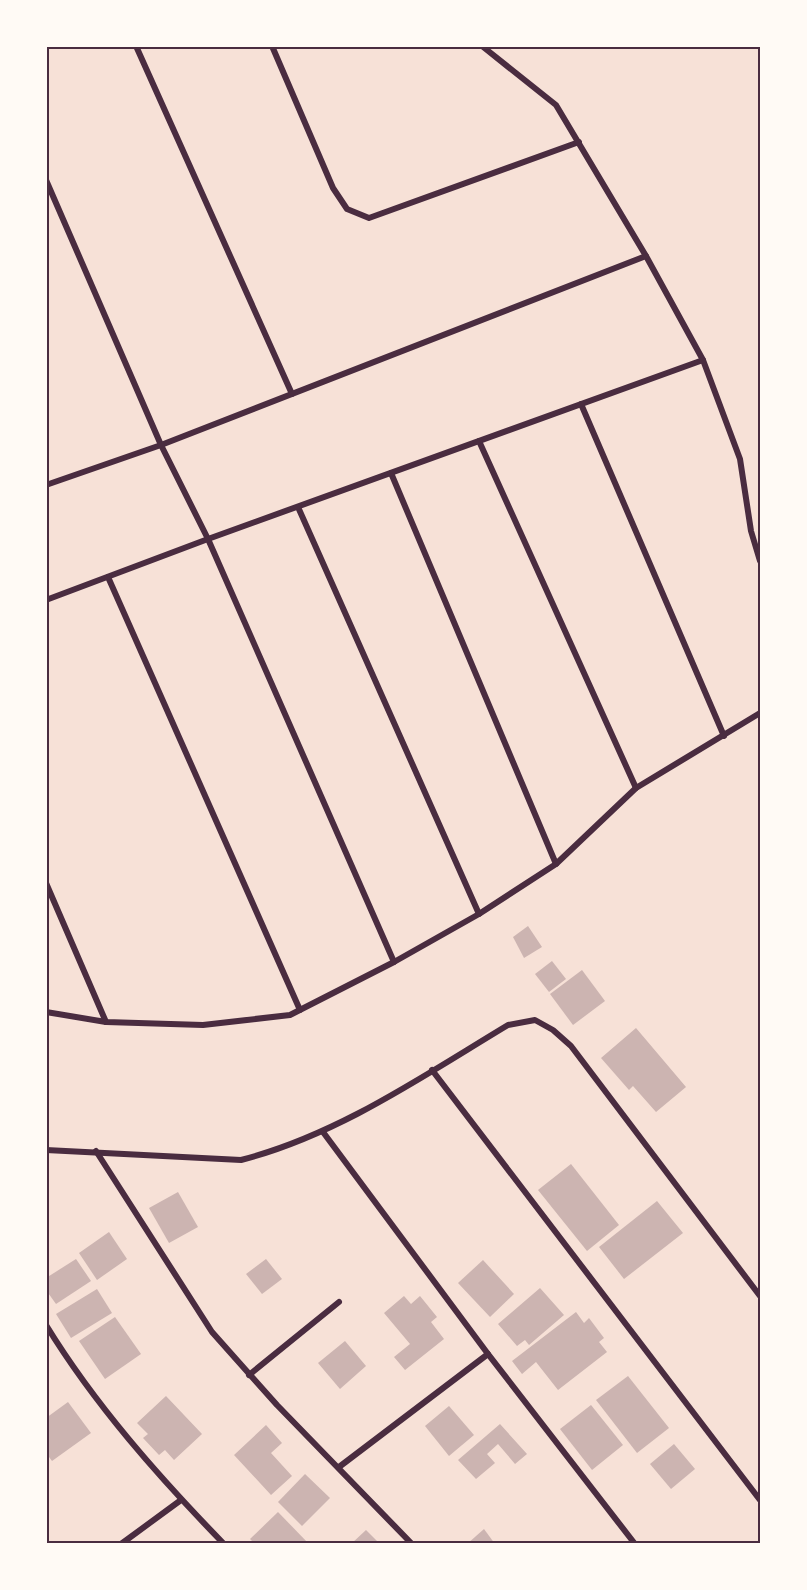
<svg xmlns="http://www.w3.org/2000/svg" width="807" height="1590" font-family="Barlow,sans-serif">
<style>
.building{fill:#ccb4b1}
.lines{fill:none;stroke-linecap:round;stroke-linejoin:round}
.minor{stroke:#4a2c40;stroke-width:6}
.neatline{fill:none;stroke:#4a2c40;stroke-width:2}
</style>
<rect width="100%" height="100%" fill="#f7e1d7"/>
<g class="building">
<path d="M 528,926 L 542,947 L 524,958 L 513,937 Z"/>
<path d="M 552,961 L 566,979 L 549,992 L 535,974 Z"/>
<path d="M 582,970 L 605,1001 L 573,1025 L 550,994 Z"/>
<path d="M 636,1028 L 686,1087 L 656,1112 L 633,1086 L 629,1090 L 601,1058 Z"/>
<path d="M 571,1164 L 619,1225 L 587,1251 L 538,1190 Z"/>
<path d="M 178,1192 L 198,1227 L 169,1243 L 149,1208 Z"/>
<path d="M 657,1201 L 683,1233 L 624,1279 L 599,1247 Z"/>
<path d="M 109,1232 L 127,1259 L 97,1280 L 79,1253 Z"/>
<path d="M 76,1259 L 91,1281 L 56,1304 L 46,1290 L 46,1278 Z"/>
<path d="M 266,1259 L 282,1279 L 262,1294 L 246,1274 Z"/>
<path d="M 483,1260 L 514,1294 L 490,1317 L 458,1283 Z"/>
<path d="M 540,1288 L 564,1315 L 529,1345 L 525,1340 L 517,1346 L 498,1324 Z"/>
<path d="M 97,1289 L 112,1313 L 71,1338 L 56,1314 Z"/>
<path d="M 404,1296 L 411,1304 L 420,1296 L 437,1317 L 431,1322 L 444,1339 L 405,1370 L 394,1357 L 410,1344 L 384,1313 Z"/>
<path d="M 576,1312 L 584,1323 L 589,1318 L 604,1338 L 599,1342 L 607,1352 L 558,1390 L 536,1362 L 522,1374 L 512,1361 Z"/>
<path d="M 115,1317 L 141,1354 L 105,1379 L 79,1341 Z"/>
<path d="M 345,1341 L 366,1366 L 340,1389 L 318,1363 Z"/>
<path d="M 628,1376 L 669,1428 L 637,1453 L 596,1400 Z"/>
<path d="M 166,1396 L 202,1434 L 174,1460 L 165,1450 L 159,1455 L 143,1438 L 148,1434 L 137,1423 Z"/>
<path d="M 68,1402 L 91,1433 L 52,1461 L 46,1453 L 46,1418 Z"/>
<path d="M 591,1405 L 623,1445 L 592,1470 L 560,1429 Z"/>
<path d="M 449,1406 L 474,1435 L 449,1456 L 425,1426 Z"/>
<path d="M 500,1424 L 527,1454 L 515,1464 L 498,1444 L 487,1454 L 495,1463 L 476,1479 L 458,1460 Z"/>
<path d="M 266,1425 L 282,1443 L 271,1453 L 292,1476 L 271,1495 L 234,1455 Z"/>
<path d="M 674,1444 L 695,1469 L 671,1489 L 650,1464 Z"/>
<path d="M 305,1474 L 330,1498 L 302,1526 L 278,1502 Z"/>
<path d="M 278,1512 L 309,1544 L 255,1544 L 250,1539 Z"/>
<path d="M 484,1529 L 495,1544 L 467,1544 Z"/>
<path d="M 366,1530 L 380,1544 L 351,1544 Z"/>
</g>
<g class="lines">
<g class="minor">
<path d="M 136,46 L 292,394"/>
<path d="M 272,46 L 333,188 L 347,209 L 369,218 L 579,142"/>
<path d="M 482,46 L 556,105 L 646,256 L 703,360 L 740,459 L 751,531 L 760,561"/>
<path d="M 46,180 L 161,445 L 208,539 L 394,962"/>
<path d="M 581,404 L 724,736"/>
<path d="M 479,441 L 636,788"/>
<path d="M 391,473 L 556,864"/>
<path d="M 46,485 L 161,445 L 646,256"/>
<path d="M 298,507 L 479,914"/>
<path d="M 108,577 L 300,1010"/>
<path d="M 46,600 L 208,539 L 703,360"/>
<path d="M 46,883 L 106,1022"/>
<path d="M 46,1012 L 106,1022 L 203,1025 L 290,1015 L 394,962 L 479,914 L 556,864 L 636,788 L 760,713"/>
<path d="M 432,1070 L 760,1500"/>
<path d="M 323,1132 L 488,1354 L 635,1544"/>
<path d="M 46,1150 L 241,1160 C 338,1135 423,1076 508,1025 L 535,1020 L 553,1030 L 571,1046 L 760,1296"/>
<path d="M 96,1151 L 212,1332 L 277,1405 L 412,1544"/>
<path d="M 46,1325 C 95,1405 159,1477 224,1544"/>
<path d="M 249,1375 L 339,1302"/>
<path d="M 339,1467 L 488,1354"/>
<path d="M 121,1544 L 181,1500"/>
</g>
</g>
<rect width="807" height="1590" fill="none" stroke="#fffaf5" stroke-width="96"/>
<rect x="48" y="48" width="711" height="1494" class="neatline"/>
</svg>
